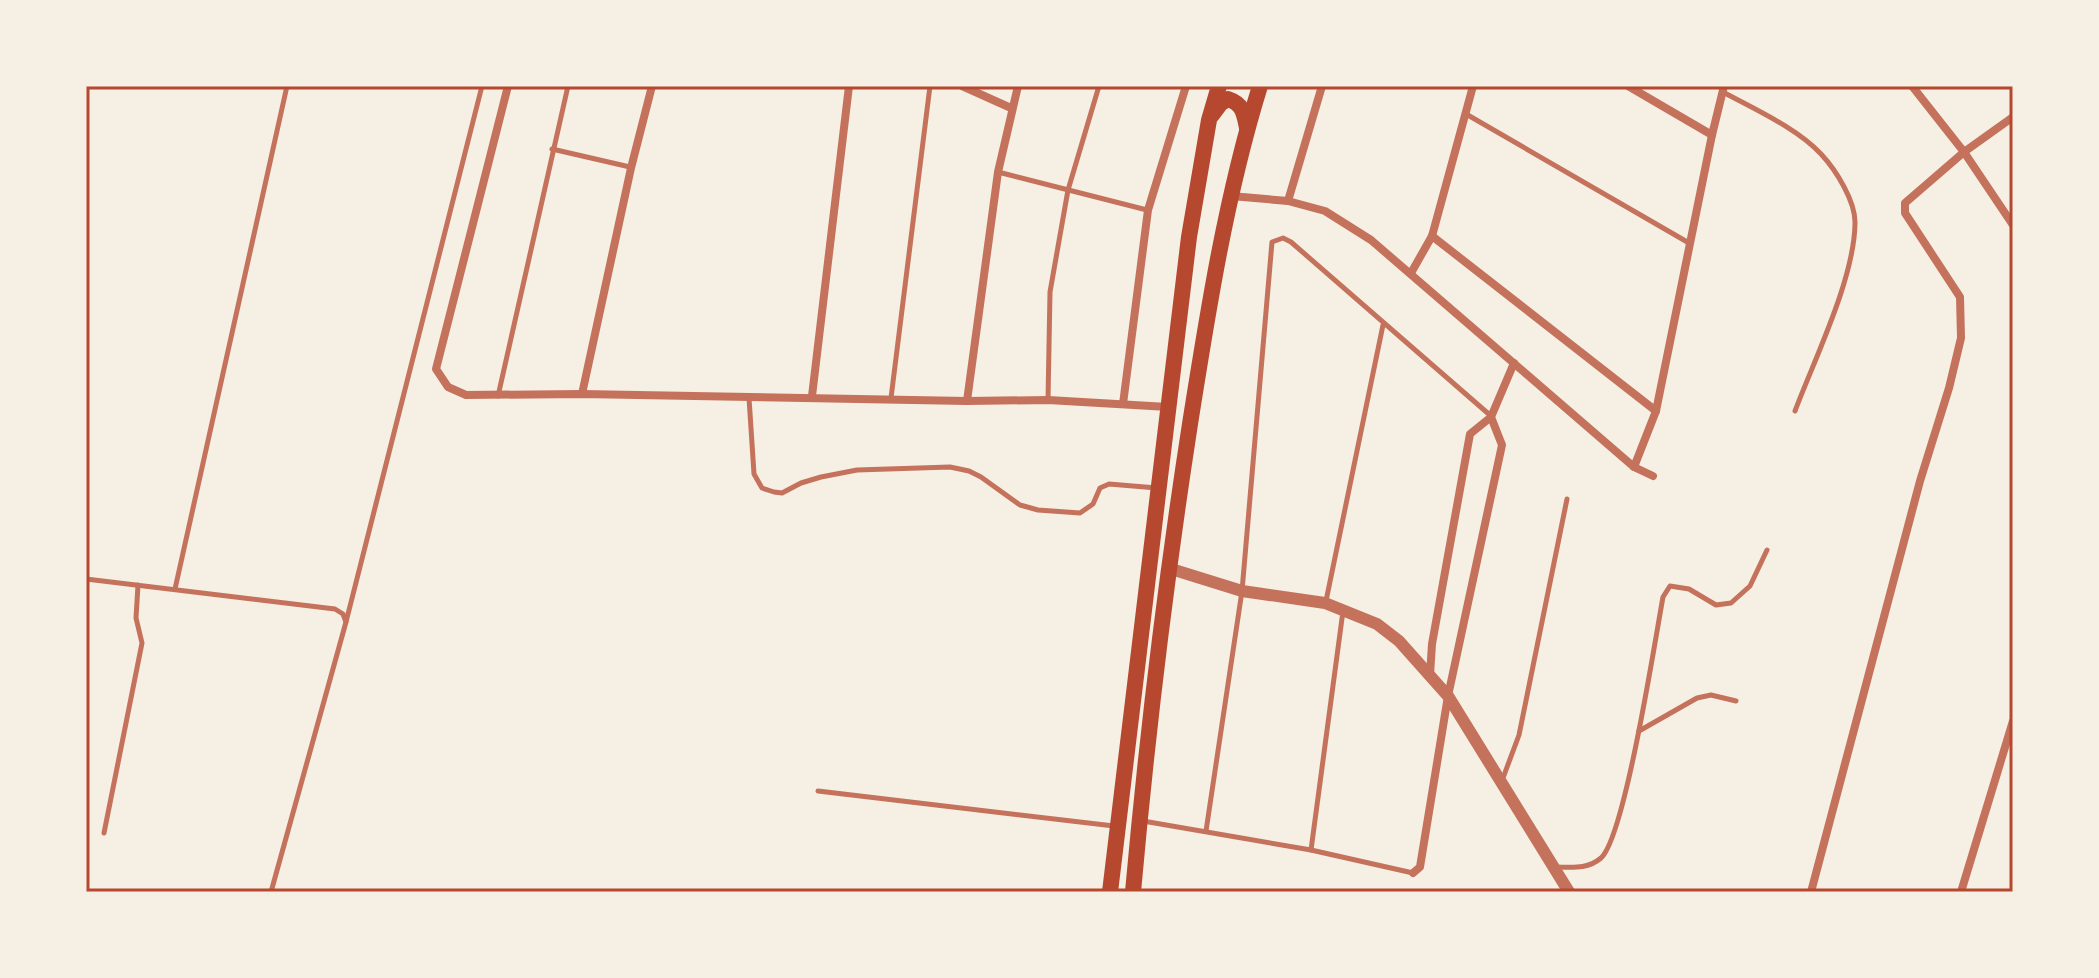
<svg xmlns="http://www.w3.org/2000/svg" width="2099" height="978" font-family="Rubik,sans-serif">
<style>
.lines{fill:none;stroke-linecap:round;stroke-linejoin:round}
.service{stroke:#c5725c;stroke-width:5}
.minor{stroke:#c5725c;stroke-width:8}
.tertiary{stroke:#c5725c;stroke-width:12}
.trunk{stroke:#b5482f;stroke-width:16}
.neatline{fill:none;stroke:#b5482f;stroke-width:3}
</style>
<rect width="100%" height="100%" fill="#f6efe4"/>
<g class="lines">
<g class="service">
<path d="M 1723,92 C 1754,109 1797,128 1821,154 C 1836,170 1856,202 1855,224 C 1854,279 1815,358 1795,411"/>
<path d="M 1466,114 L 1689,243"/>
<path d="M 552,149 L 630,167"/>
<path d="M 998,172 L 1147,210"/>
<path d="M 498,396 L 568,86"/>
<path d="M 749,398 L 754,474 L 762,488 L 774,492 L 782,493 L 801,483 L 821,477 L 857,470 L 950,467 L 969,471 L 981,477 L 1020,505 L 1038,510 L 1080,513 L 1093,504 L 1100,488 L 1109,484 L 1157,488"/>
<path d="M 891,398 L 930,86"/>
<path d="M 1048,400 L 1050,292 L 1068,190 L 1099,86"/>
<path d="M 86,579 L 335,609 L 343,614 L 346,622 L 271,892"/>
<path d="M 175,589 L 287,86"/>
<path d="M 1326,601 L 1383,325"/>
<path d="M 346,622 L 482,86"/>
<path d="M 1639,731 L 1697,698 L 1711,695 L 1736,701"/>
<path d="M 1503,778 L 1519,735 L 1567,499"/>
<path d="M 818,791 L 1114,826"/>
<path d="M 1143,821 L 1311,850 L 1413,873"/>
<path d="M 1206,831 L 1242,591 L 1272,242 L 1283,238 L 1291,242 L 1491,416"/>
<path d="M 104,833 L 142,643 L 136,618 L 138,585"/>
<path d="M 1311,850 L 1343,611"/>
<path d="M 1554,867 C 1571,867 1587,870 1601,858 C 1625,836 1655,640 1663,597 L 1670,586 L 1689,589 L 1716,605 L 1731,603 L 1750,586 L 1767,550"/>
</g>
<g class="minor">
<path d="M 508,86 L 436,369 L 448,387 L 466,395 L 582,394 L 967,401 L 1048,400 L 1168,407"/>
<path d="M 962,86 L 1011,108"/>
<path d="M 1628,86 L 1712,135"/>
<path d="M 1912,86 L 1964,152 L 2013,225"/>
<path d="M 1231,196 L 1288,201 L 1325,211 L 1371,240 L 1634,467 L 1653,476"/>
<path d="M 1288,201 L 1322,86"/>
<path d="M 1432,236 L 1656,411"/>
<path d="M 1411,273 L 1432,236 L 1473,86"/>
<path d="M 582,394 L 631,168 L 652,86"/>
<path d="M 812,396 L 849,86"/>
<path d="M 967,401 L 998,172 L 1018,86"/>
<path d="M 1123,404 L 1148,210 L 1186,86"/>
<path d="M 1634,467 L 1656,411 L 1712,135 L 1724,86"/>
<path d="M 1430,675 L 1432,644 L 1470,434 L 1491,417 L 1514,363"/>
<path d="M 1413,873 L 1420,867 L 1448,696 L 1502,445 L 1491,417"/>
<path d="M 1811,892 L 1920,481 L 1949,388 L 1961,338 L 1960,297 L 1905,213 L 1905,203 L 1964,152 L 2013,117"/>
<path d="M 1961,892 L 2013,721"/>
</g>
<path class="tertiary" d="M 1168,568 L 1242,591 L 1325,603 L 1377,624 L 1399,641 L 1448,696 L 1569,892"/>
<g class="trunk">
<path d="M 1212,115 L 1221,103 L 1228,99 C 1243,104 1244,113 1247,128"/>
<path d="M 1110,892 L 1189,237 L 1209,120 L 1219,86"/>
<path d="M 1133,892 C 1147,735 1166,579 1190,424 C 1208,310 1226,196 1260,86"/>
</g>
</g>
<rect width="2099" height="978" fill="none" stroke="#f6efe4" stroke-width="176"/>
<rect x="88" y="88" width="1923" height="802" class="neatline"/>
</svg>
